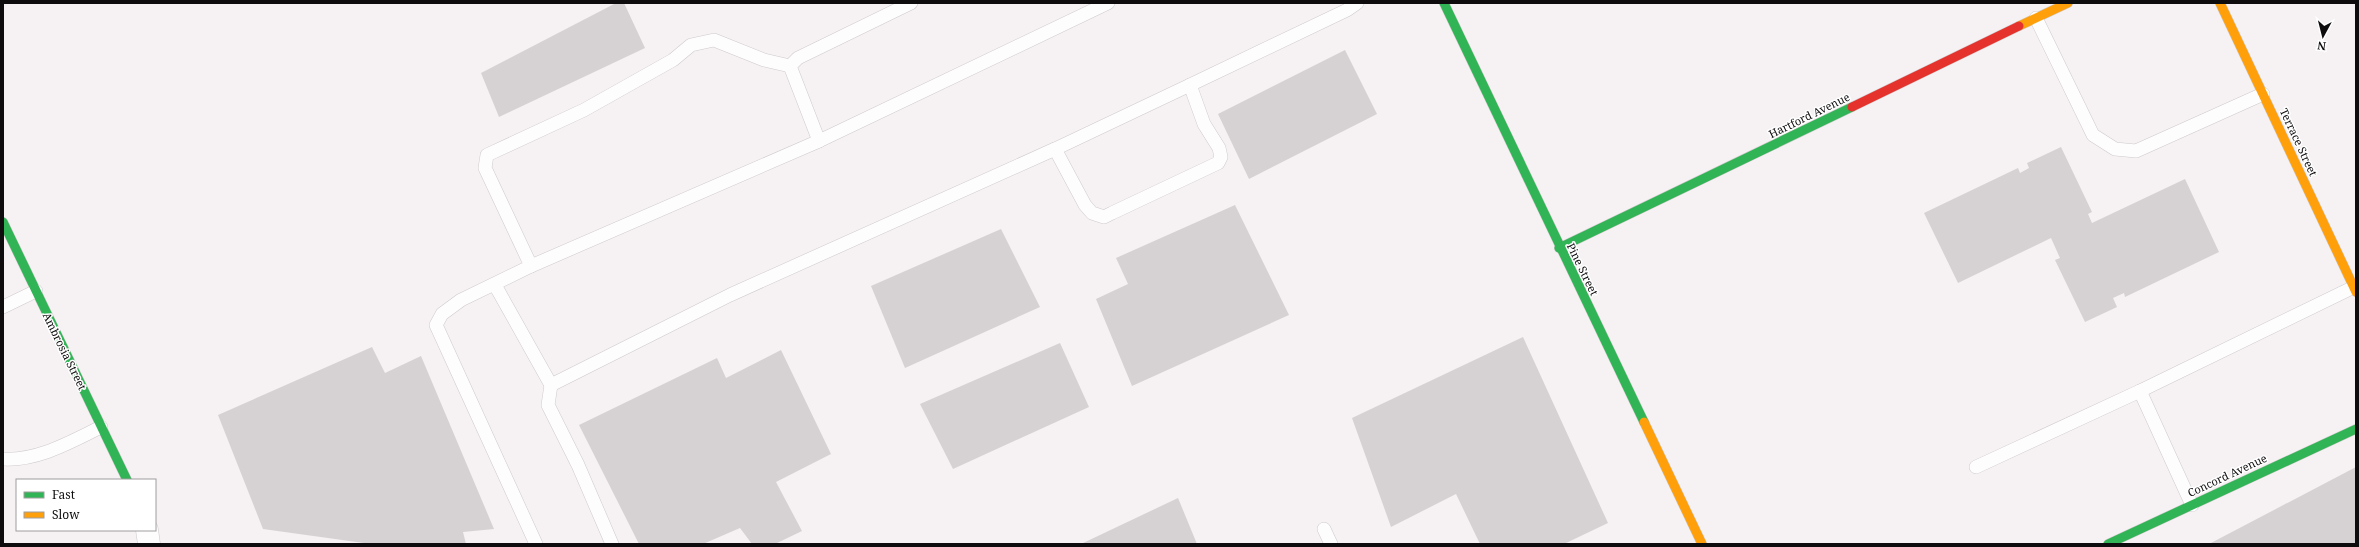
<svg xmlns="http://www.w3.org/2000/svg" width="2359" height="547" font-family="'Noto Serif',serif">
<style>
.building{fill:#d6d2d3}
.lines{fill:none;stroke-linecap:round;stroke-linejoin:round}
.lane-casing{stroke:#cfcbcc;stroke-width:14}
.street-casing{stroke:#cfcbcc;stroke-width:23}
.fast-casing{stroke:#cfcbcc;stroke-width:10}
.slow-casing{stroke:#cfcbcc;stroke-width:10}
.jam-casing{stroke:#cfcbcc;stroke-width:10}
.lane{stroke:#fefdfd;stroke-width:13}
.street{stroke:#fefdfd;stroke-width:22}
.fast{stroke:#30b455;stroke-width:9}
.slow{stroke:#ff9f0a;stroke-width:9}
.jam{stroke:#e5322d;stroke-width:9}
.labels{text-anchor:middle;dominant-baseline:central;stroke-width:3;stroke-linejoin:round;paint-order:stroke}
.street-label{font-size:11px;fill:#0e0c0c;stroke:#fff}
</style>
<rect width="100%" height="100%" fill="#f6f1f3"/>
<g class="building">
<path d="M 616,3 L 624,3 L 645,48 L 499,117 L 481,73 Z"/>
<path d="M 1345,50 L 1377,114 L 1249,179 L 1218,114 Z"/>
<path d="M 2061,147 L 2092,212 L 2088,214 L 2092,223 L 2185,179 L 2219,252 L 2125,297 L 2124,293 L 2113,298 L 2117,307 L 2085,322 L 2055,260 L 2060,258 L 2051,238 L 1958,283 L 1924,213 L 2018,168 L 2020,173 L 2029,168 L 2027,163 Z"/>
<path d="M 1235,205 L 1289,315 L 1132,386 L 1096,299 L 1128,284 L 1116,258 Z"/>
<path d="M 1001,229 L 1040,307 L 905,368 L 871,286 Z"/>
<path d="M 1523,337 L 1608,523 L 1564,544 L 1480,544 L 1456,494 L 1391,527 L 1352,418 Z"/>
<path d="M 1060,343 L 1089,407 L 953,469 L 920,404 Z"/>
<path d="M 372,347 L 385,373 L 421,356 L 494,529 L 463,532 L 466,544 L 371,544 L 263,529 L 218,415 Z"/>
<path d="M 781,350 L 831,454 L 776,482 L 802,531 L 775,544 L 752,544 L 740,528 L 703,544 L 639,544 L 579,425 L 717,358 L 726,378 Z"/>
<path d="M 2356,467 L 2356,544 L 2209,544 Z"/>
<path d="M 1178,498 L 1197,544 L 1081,544 Z"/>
</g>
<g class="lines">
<defs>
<g id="lane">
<path d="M 911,3 L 798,58 L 790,66 L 819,141 L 1108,3"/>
<path d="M 2036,18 L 2093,135 L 2115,149 L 2136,151 L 2263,94"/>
<path d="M 1055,149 L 1190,85"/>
<path d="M 531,266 L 819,141"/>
<path d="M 495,285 L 551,385"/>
<path d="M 3,307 L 36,291"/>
<path d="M 3,459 C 38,461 70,442 101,427"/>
<path d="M 1976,467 L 2140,391"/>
<path d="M 2192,505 L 2140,391 L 2356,286"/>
<path d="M 1324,529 L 1331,544"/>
<path d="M 536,544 L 436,325 L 442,314 L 461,300 L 531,266 L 485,168 L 487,155 L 584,110 L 673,60 L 691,45 L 714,40 L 764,60 L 790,66"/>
<path d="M 612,544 L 578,465 L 548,405 L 551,385 L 730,295 L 1055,149 L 1085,205 L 1092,213 L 1104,217 L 1112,213 L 1218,163 L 1221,157 L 1219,148 L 1204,124 L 1190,85 L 1347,10 L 1357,3"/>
</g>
<path id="street" d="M 147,530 L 149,544"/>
<g id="fast">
<path d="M 1444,3 L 1644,422"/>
<path d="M 3,222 L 127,480"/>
<path d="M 1559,248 L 1852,107"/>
<path d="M 2108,544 L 2356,429"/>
</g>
<g id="slow">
<path d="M 2220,3 L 2356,292"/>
<path d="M 2019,26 L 2068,3"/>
<path d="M 1644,422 L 1702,544"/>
</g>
<path id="jam" d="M 1852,107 L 2019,26"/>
</defs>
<use href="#lane" class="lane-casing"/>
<use href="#street" class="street-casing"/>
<use href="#fast" class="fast-casing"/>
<use href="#slow" class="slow-casing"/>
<use href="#jam" class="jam-casing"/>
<use href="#lane" class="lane"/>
<use href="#street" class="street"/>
<use href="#fast" class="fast"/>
<use href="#slow" class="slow"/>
<use href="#jam" class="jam"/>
</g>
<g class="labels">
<g class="street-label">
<text transform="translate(1809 115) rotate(-26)">Hartford Avenue</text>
<text transform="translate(2299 142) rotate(65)">Terrace Street</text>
<text transform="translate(1583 269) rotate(64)">Pine Street</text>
<text transform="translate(65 351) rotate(64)">Ambrosia Street</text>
<text transform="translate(2227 475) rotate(-25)">Concord Avenue</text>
</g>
</g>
<rect width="2359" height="547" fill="none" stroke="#0e0c0c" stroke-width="8"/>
<rect x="16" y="479" width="140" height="52" fill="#ffffff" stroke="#9f9e9e"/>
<rect x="24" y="492" width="20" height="6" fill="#30b455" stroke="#9f9e9e"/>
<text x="52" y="499" font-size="12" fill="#0e0c0c">Fast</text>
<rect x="24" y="512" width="20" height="6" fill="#ff9f0a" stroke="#9f9e9e"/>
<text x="52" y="519" font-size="12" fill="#0e0c0c">Slow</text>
<g transform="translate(2323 36) rotate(187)" stroke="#ffffff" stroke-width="3" paint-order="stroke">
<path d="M0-3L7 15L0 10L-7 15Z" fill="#0e0c0c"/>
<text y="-6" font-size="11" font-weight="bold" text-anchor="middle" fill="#0e0c0c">N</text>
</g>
</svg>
